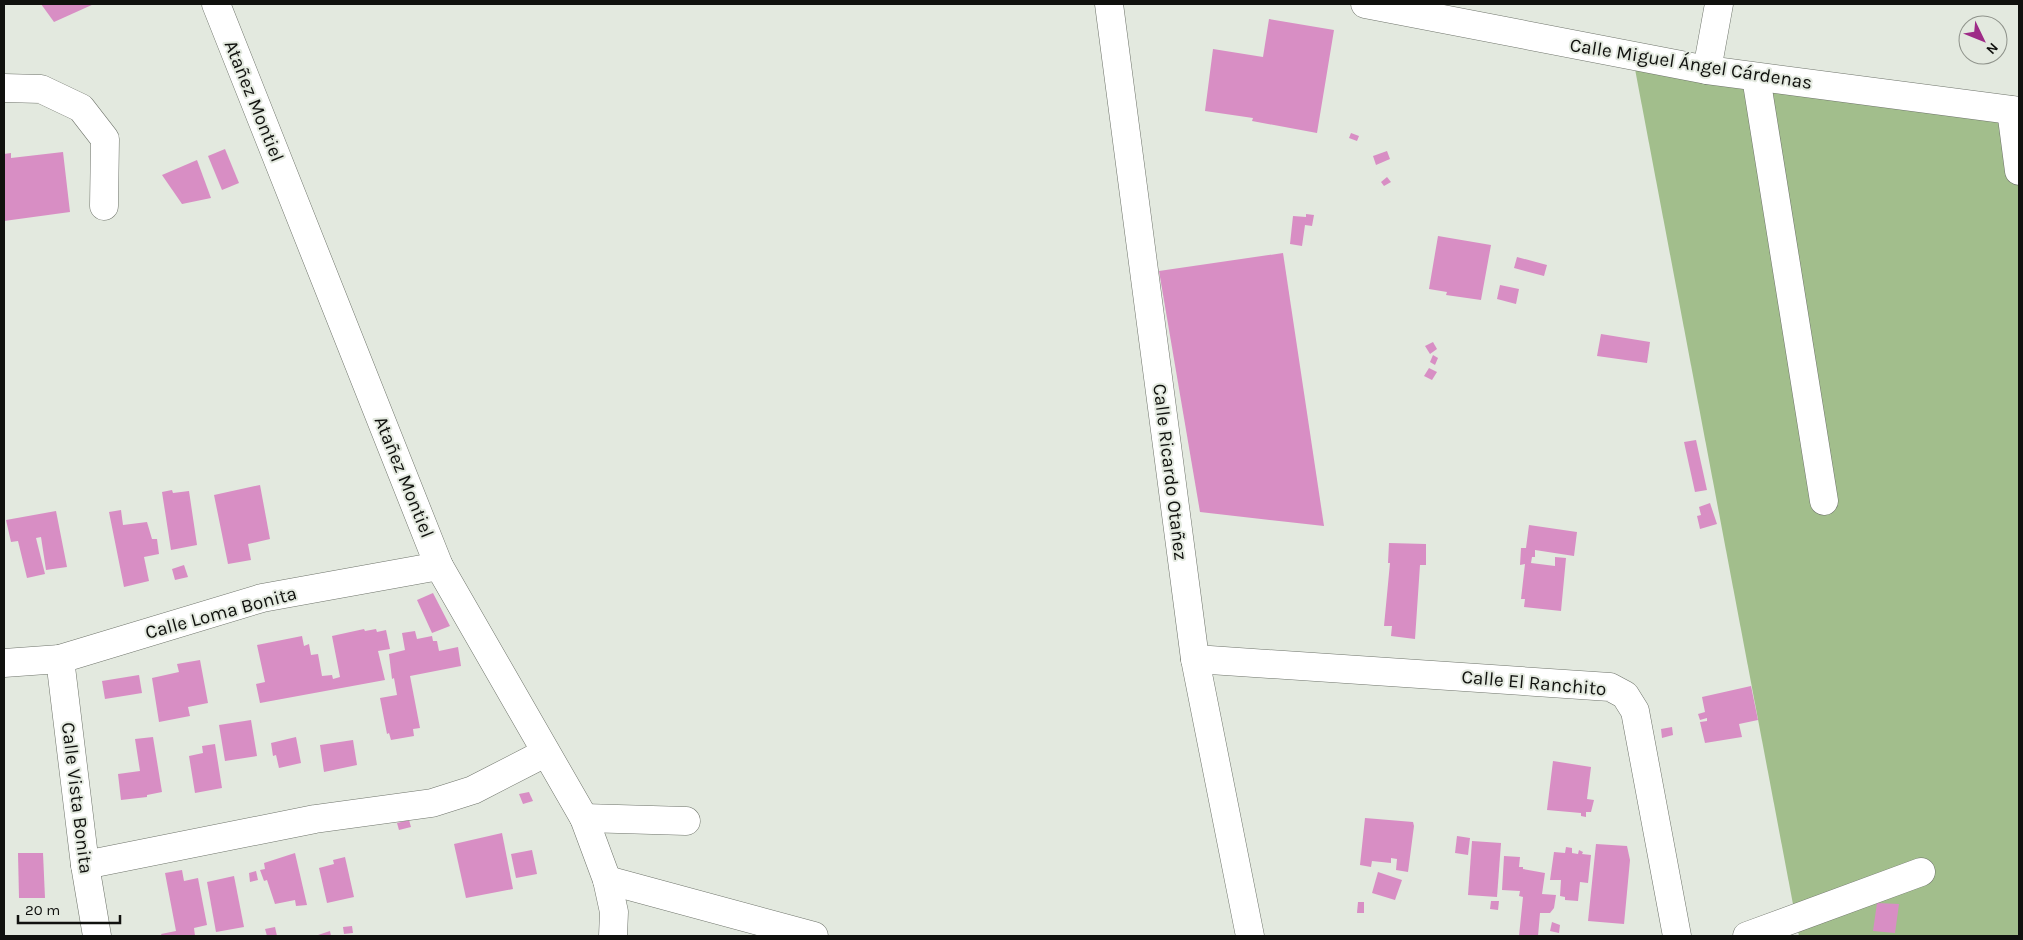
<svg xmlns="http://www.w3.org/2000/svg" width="2023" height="940" font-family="Karla,sans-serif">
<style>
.green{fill:#a2be8c}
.building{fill:#d88ec4}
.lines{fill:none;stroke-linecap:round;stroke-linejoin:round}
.minor-casing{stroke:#6f746b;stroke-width:29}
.minor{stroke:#fff;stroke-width:28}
.labels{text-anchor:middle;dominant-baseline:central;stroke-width:4;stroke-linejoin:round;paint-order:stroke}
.street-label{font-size:19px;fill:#10110e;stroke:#e3e9df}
</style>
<rect width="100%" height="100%" fill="#e3e9df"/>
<path class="green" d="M 1631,48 L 2019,118 L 2019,936 L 1799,936 Z"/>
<g class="building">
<path d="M 41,4 L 94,4 L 54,22 Z"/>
<path d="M 1269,19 L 1334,30 L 1317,133 L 1252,121 L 1253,118 L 1205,111 L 1213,49 L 1263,57 Z"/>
<path d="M 1351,133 L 1359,136 L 1357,141 L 1349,138 Z"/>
<path d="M 225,149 L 239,183 L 222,190 L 208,156 Z"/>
<path d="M 1387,151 L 1390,159 L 1376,165 L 1373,156 Z"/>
<path d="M 63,152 L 70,212 L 4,221 L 4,154 L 11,153 L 11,158 Z"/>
<path d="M 197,160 L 211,198 L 182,204 L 162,175 Z"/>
<path d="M 1387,177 L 1391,182 L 1384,186 L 1381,182 Z"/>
<path d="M 1306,214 L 1314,215 L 1312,226 L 1305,225 L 1302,246 L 1290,244 L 1293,216 L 1306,217 Z"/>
<path d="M 1438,236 L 1491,245 L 1481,300 L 1446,295 L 1447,292 L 1429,289 Z"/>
<path d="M 1283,253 L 1324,526 L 1200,512 L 1159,271 Z"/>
<path d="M 1517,257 L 1547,265 L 1544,276 L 1514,268 Z"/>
<path d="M 1500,285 L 1519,289 L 1516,304 L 1497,299 Z"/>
<path d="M 1601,334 L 1650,342 L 1647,363 L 1597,356 Z"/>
<path d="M 1433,342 L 1437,349 L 1430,354 L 1425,346 Z"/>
<path d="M 1433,355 L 1438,358 L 1435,365 L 1430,362 Z"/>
<path d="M 1429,368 L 1437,372 L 1432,380 L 1424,376 Z"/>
<path d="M 1696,440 L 1707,490 L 1695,492 L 1684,442 Z"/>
<path d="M 260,485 L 270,539 L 248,544 L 251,560 L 228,564 L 214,495 Z"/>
<path d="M 172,490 L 173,493 L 189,491 L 197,545 L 171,550 L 162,492 Z"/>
<path d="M 1710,503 L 1717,524 L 1700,529 L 1697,516 L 1701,515 L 1699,507 Z"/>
<path d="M 121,510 L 123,525 L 147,522 L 152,539 L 157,539 L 159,554 L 144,557 L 149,581 L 124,587 L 109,512 Z"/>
<path d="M 56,511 L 67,567 L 46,570 L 41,537 L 36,538 L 45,574 L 27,578 L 18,541 L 11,542 L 6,520 Z"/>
<path d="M 1529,525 L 1577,532 L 1574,556 L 1535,550 L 1535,557 L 1532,557 L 1531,563 L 1555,566 L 1555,557 L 1566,558 L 1561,611 L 1524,607 L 1525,599 L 1521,599 L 1525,564 L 1520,565 L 1521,548 L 1526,548 Z"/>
<path d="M 1389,543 L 1426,544 L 1426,565 L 1420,565 L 1415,639 L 1391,636 L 1392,626 L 1384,626 L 1390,563 L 1388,563 Z"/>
<path d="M 184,565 L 188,577 L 175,580 L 172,569 Z"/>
<path d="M 433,593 L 450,626 L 432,633 L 417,600 Z"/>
<path d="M 364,629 L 365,631 L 376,629 L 377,632 L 386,630 L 390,649 L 378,651 L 385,680 L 260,703 L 256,684 L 265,682 L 257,645 L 302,636 L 304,646 L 309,644 L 311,655 L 318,654 L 322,676 L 332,675 L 333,679 L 340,677 L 332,636 Z"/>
<path d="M 415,631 L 417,639 L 432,636 L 433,641 L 437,641 L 439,651 L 458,647 L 461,666 L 410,676 L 420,728 L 413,729 L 414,736 L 391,740 L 389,733 L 387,734 L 380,698 L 397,695 L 394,678 L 392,679 L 389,654 L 405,650 L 402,633 Z"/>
<path d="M 200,660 L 208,703 L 188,707 L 190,716 L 159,722 L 152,678 L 179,672 L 177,664 Z"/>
<path d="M 139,675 L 142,693 L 105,699 L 102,681 Z"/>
<path d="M 1751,686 L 1758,720 L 1739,724 L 1742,737 L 1705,743 L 1700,722 L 1707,721 L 1707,718 L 1700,720 L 1698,714 L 1705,712 L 1702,697 Z"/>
<path d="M 251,720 L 257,756 L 225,761 L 219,725 Z"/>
<path d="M 1672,727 L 1673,735 L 1662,738 L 1661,729 Z"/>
<path d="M 153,737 L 162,792 L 147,795 L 147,797 L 121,800 L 118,774 L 140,771 L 135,739 Z"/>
<path d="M 296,737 L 301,763 L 279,768 L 276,755 L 273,756 L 271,743 Z"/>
<path d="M 353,740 L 357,765 L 324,772 L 320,745 Z"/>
<path d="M 215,744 L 222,788 L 195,793 L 189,756 L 203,753 L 202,746 Z"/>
<path d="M 1553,761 L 1591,767 L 1587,799 L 1594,800 L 1591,812 L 1586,812 L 1586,817 L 1581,816 L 1581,813 L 1547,810 Z"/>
<path d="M 529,792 L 533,801 L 523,804 L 519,794 Z"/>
<path d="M 1365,818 L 1413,822 L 1414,826 L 1408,872 L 1396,870 L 1397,859 L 1391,858 L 1391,863 L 1372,861 L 1371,867 L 1360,865 Z"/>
<path d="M 409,820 L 411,827 L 399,830 L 397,823 Z"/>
<path d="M 502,833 L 513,889 L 466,898 L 454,844 Z"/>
<path d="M 1457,836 L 1470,838 L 1468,855 L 1455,853 Z"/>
<path d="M 1472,841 L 1501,843 L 1497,897 L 1468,895 Z"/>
<path d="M 1596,844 L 1627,846 L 1630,860 L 1624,924 L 1588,921 Z"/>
<path d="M 1566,847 L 1572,848 L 1572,853 L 1578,854 L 1579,850 L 1583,852 L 1582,854 L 1591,855 L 1588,883 L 1580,882 L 1578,901 L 1565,900 L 1565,897 L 1560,896 L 1561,880 L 1550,880 L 1554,852 L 1565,853 Z"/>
<path d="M 532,850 L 537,874 L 516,878 L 511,854 Z"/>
<path d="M 18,853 L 43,853 L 45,898 L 19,898 Z"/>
<path d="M 295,853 L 307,905 L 296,906 L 295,900 L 275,904 L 267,880 L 264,881 L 260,870 L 265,869 L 264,863 Z"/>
<path d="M 1504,856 L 1520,857 L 1519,867 L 1523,867 L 1523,869 L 1545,873 L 1542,894 L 1556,895 L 1554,908 L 1550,913 L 1540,913 L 1538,936 L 1519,936 L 1523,897 L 1519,896 L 1520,891 L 1502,890 Z"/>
<path d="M 345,857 L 354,897 L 327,903 L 319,868 L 334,864 L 333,860 Z"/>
<path d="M 182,870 L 184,881 L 198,878 L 207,925 L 194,928 L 195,936 L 162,936 L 161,934 L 176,931 L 165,873 Z"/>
<path d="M 256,871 L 258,880 L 250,882 L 249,873 Z"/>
<path d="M 1378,872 L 1402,880 L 1395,900 L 1372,893 Z"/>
<path d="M 234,876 L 244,927 L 216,932 L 207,882 Z"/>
<path d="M 1491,901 L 1499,901 L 1498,910 L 1490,909 Z"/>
<path d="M 1358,902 L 1364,902 L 1364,913 L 1357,913 Z"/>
<path d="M 1877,903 L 1899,904 L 1895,933 L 1873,931 Z"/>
<path d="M 1552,922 L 1560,925 L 1559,933 L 1550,931 Z"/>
<path d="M 352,926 L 353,933 L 344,934 L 343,927 Z"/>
<path d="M 275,927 L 277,936 L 267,936 L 265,929 Z"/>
<path d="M 330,931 L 331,936 L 315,936 Z"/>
</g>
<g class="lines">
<defs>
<g id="minor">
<path d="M 216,4 L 439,566 L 584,818 L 607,880 L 614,912 L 613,936"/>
<path d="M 1109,4 L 1195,659 L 1250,936"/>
<path d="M 1365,4 L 1707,70 L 2019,111"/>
<path d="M 1707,70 L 1719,4"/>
<path d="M 1756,77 L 1824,501"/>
<path d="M 4,88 L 41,89 L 81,108 L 105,139 L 104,206"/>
<path d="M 2011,110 L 2019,171"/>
<path d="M 60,659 L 85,865 L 97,936"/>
<path d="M 1195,659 L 1610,687 L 1625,695 L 1635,711 L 1677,936"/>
<path d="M 4,663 L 60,659 L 262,598 L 439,566"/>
<path d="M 584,818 L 686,821"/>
<path d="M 85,865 L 315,819 L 432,803 L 473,790 L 545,753"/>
<path d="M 607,880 L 814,936"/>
<path d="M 1747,936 L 1921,872"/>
</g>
</defs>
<use href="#minor" class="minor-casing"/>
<use href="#minor" class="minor"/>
</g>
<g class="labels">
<g class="street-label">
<text transform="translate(1691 64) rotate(9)">Calle Miguel Ángel Cárdenas</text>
<text transform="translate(254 101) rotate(68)">Atañez Montiel</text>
<text transform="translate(1170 472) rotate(83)">Calle Ricardo Otañez</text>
<text transform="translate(404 477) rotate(68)">Atañez Montiel</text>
<text transform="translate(221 613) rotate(-15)">Calle Loma Bonita</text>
<text transform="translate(1534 683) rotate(5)">Calle El Ranchito</text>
<text transform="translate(77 798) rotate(83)">Calle Vista Bonita</text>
</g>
</g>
<rect width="2023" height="940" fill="none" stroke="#10110e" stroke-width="10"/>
<g transform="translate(1983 40) rotate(133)"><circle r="24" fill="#e3e9df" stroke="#8f938b"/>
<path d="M0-4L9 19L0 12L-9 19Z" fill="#9e2b87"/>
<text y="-8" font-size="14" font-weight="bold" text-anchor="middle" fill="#10110e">N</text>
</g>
<path d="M18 915v8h102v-8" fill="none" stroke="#10110e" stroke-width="2.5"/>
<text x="25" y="915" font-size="15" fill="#10110e" stroke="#e3e9df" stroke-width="4" paint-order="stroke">20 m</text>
</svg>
